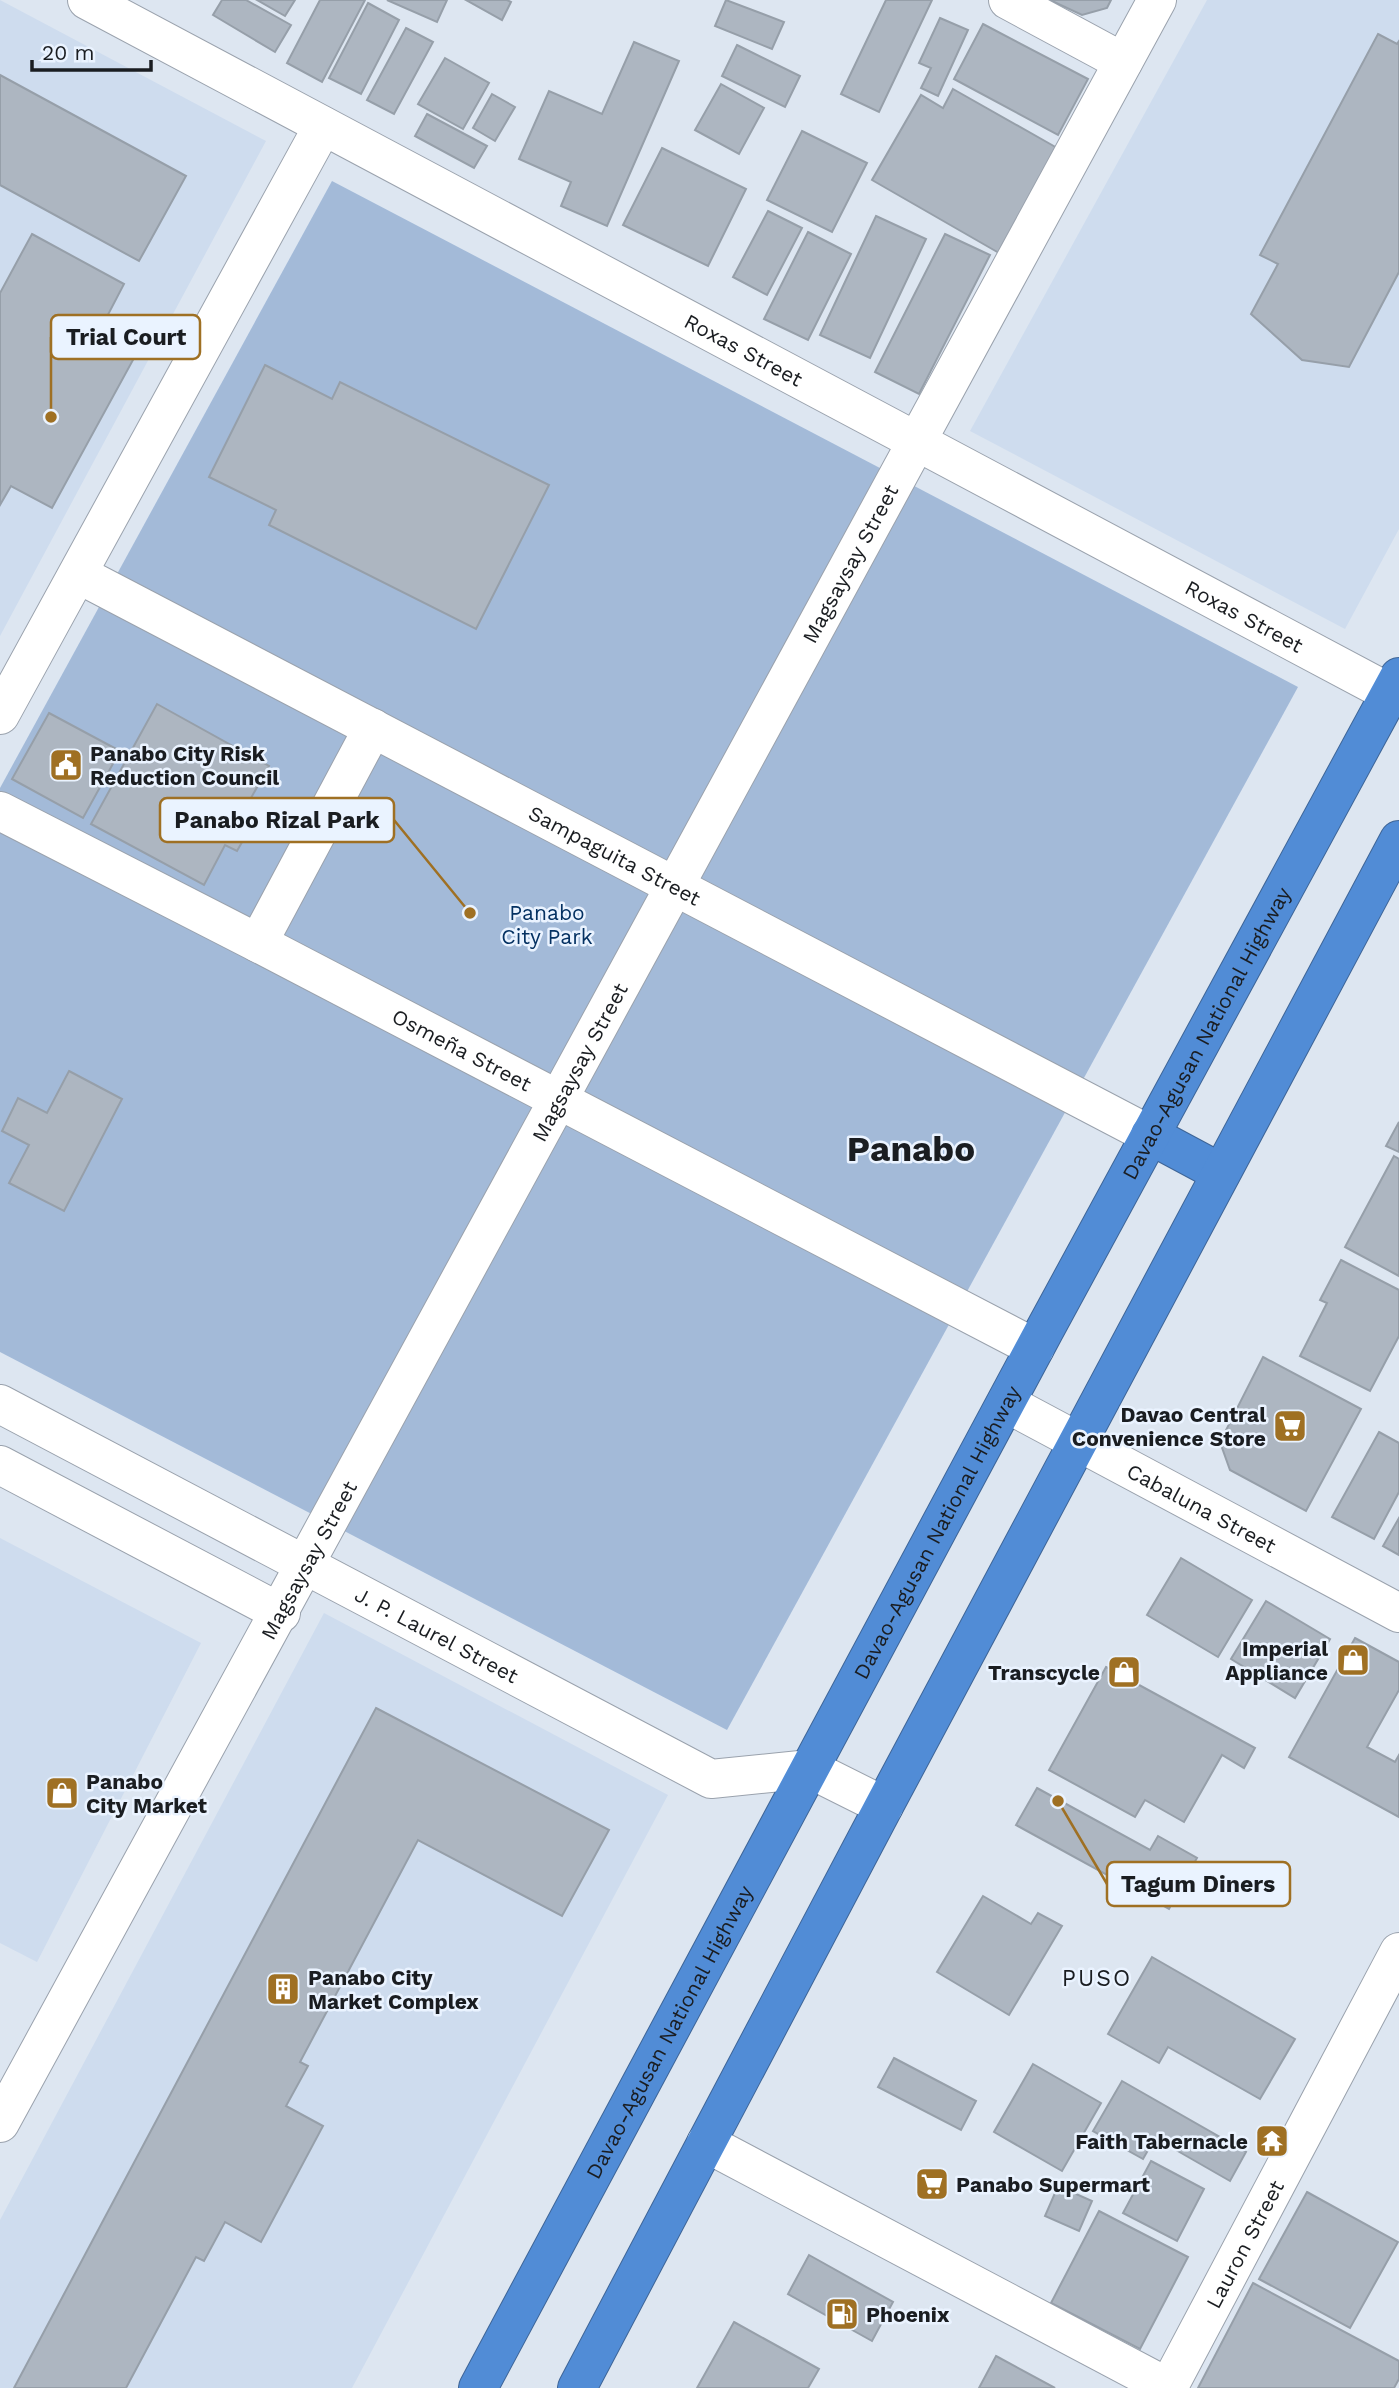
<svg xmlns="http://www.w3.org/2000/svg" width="1399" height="2388" font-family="'Work Sans',sans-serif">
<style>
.built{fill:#cedcee}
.green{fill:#a3bad8}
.building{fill:#adb6c1;stroke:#969fa9;stroke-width:2}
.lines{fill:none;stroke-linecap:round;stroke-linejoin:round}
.street-casing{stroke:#9aa2ad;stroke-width:40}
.secondary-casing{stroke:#9aa2ad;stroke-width:40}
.highway-casing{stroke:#3e6597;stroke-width:40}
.street{stroke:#fff;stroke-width:38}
.secondary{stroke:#fff;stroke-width:38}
.highway{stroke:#518cd6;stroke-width:38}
.labels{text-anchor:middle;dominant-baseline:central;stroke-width:5;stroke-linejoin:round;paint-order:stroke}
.street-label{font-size:21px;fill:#1a1d21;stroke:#eaf3ff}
.poi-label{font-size:21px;font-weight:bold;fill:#1a1d21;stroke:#eaf3ff;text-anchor:start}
.park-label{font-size:21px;fill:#043162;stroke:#eaf3ff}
.neighbourhood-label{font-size:23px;letter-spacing:2px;fill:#1a1d21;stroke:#eaf3ff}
.town-label{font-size:35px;font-weight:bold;fill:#1a1d21;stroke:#eaf3ff}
.leader{fill:none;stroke:#9f7023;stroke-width:2.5}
.callout-dot{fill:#9f7023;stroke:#eaf3ff;stroke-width:2.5}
.callout{fill:#eaf3ff;stroke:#9f7023;stroke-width:2.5}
.callout-label{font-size:23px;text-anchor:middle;font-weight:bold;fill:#1a1d21}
</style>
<rect width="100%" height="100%" fill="#dde6f1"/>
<g class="built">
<path d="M 0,0 L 266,141 L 0,636 Z"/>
<path d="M 1207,0 L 1399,0 L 1399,529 L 1345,629 L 970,431 Z"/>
<path d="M 0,1538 L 201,1643 L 37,1962 L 0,1943 Z"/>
<path d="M 324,1613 L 668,1795 L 352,2388 L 0,2388 L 0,2220 Z"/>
</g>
<path class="green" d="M 332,181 L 1298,687 L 727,1730 L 0,1352 L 0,788 Z"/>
<g class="building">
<path d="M 222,0 L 246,0 L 291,25 L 275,52 L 213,15 Z"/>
<path d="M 257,0 L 295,0 L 285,16 Z"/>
<path d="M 320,0 L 365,0 L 322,82 L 287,63 Z"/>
<path d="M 387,0 L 447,0 L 437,22 Z"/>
<path d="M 466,0 L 507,0 L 511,2 L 502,20 Z"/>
<path d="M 726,0 L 784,22 L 772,49 L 715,26 Z"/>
<path d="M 886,0 L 932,0 L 879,112 L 841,94 Z"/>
<path d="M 1050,0 L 1111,0 L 1107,8 L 1082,15 Z"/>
<path d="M 368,3 L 399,20 L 361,94 L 329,78 Z"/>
<path d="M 940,18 L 968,30 L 938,96 L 921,88 L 931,68 L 919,63 Z"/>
<path d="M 983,24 L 1088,79 L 1058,135 L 954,79 Z"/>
<path d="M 406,28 L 433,42 L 394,114 L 367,100 Z"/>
<path d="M 1378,34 L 1397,44 L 1399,41 L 1399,272 L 1349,367 L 1302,360 L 1251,314 L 1278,264 L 1260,255 Z"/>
<path d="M 634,42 L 679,61 L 607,226 L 561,206 L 571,182 L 519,159 L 549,91 L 602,114 Z"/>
<path d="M 737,45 L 800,76 L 785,107 L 722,76 Z"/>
<path d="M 445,58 L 489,83 L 463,129 L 418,104 Z"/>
<path d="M 0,75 L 186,176 L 139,261 L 0,185 Z"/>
<path d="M 721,84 L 764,108 L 739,154 L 695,130 Z"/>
<path d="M 953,89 L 1059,149 L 999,253 L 872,180 L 921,95 L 943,108 Z"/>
<path d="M 492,94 L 515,107 L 495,141 L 473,128 Z"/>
<path d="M 427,114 L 487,146 L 474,168 L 415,136 Z"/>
<path d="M 802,131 L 867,163 L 832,232 L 767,200 Z"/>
<path d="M 662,148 L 746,189 L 708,266 L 623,225 Z"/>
<path d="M 768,211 L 802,228 L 767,295 L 733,277 Z"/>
<path d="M 876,216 L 926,239 L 870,358 L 820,335 Z"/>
<path d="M 808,232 L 851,254 L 808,340 L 764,319 Z"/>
<path d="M 32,234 L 124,284 L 101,328 L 139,349 L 52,508 L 11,486 L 0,505 L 0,293 Z"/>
<path d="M 945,234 L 990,255 L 919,394 L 875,372 Z"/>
<path d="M 265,365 L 332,399 L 340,382 L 549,485 L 476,629 L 269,525 L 276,510 L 209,477 Z"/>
<path d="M 157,704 L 269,766 L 247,805 L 259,811 L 249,830 L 237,851 L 225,845 L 204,885 L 91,824 Z"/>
<path d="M 49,713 L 120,751 L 83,818 L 12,779 Z"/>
<path d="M 69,1071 L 122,1099 L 64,1211 L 9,1183 L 29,1145 L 2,1131 L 18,1098 L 47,1113 Z"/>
<path d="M 1399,1122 L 1399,1152 L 1386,1146 Z"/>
<path d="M 1394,1156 L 1399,1159 L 1399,1276 L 1345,1247 Z"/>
<path d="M 1341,1260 L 1399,1290 L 1399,1336 L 1370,1391 L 1300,1356 L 1327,1303 L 1320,1300 Z"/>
<path d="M 1263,1357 L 1361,1409 L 1306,1511 L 1230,1470 L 1220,1442 Z"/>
<path d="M 1379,1432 L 1399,1443 L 1399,1492 L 1374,1539 L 1332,1517 Z"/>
<path d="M 1399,1518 L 1399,1555 L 1383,1546 Z"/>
<path d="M 1181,1558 L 1252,1600 L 1218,1657 L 1147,1615 Z"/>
<path d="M 1266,1601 L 1330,1639 L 1295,1698 L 1231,1659 Z"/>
<path d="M 1355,1638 L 1399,1662 L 1399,1690 L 1367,1747 L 1395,1762 L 1399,1755 L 1399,1817 L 1289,1757 Z"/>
<path d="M 1106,1667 L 1255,1748 L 1244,1768 L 1222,1755 L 1184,1822 L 1145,1800 L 1135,1817 L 1049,1770 Z"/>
<path d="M 376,1708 L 609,1830 L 562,1916 L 418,1840 L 300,2062 L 308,2066 L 286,2106 L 323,2126 L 261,2242 L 225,2222 L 204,2261 L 196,2257 L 126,2388 L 14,2388 Z"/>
<path d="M 1037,1788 L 1150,1850 L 1158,1836 L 1197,1858 L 1169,1909 L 1016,1825 Z"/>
<path d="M 983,1896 L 1031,1924 L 1038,1913 L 1062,1926 L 1009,2015 L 937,1972 Z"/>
<path d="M 1152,1957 L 1295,2039 L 1260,2099 L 1168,2047 L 1159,2063 L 1108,2034 Z"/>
<path d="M 894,2058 L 976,2101 L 961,2130 L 878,2087 Z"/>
<path d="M 1033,2064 L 1101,2103 L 1062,2171 L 994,2132 Z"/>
<path d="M 1122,2081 L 1246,2152 L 1230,2181 L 1155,2138 L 1143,2159 L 1093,2131 Z"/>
<path d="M 1151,2161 L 1204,2189 L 1177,2241 L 1123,2213 Z"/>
<path d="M 1058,2186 L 1092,2201 L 1079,2231 L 1045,2216 Z"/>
<path d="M 1307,2192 L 1398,2242 L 1350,2328 L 1259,2279 Z"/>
<path d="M 1099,2211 L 1188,2257 L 1140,2349 L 1051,2303 Z"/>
<path d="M 809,2255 L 893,2302 L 872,2341 L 788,2294 Z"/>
<path d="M 1253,2283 L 1399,2361 L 1399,2379 L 1394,2388 L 1198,2388 Z"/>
<path d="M 734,2322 L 819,2369 L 808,2388 L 697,2388 Z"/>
<path d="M 996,2356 L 1055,2388 L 979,2388 Z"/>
</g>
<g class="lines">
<defs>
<g id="street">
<path d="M 1008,0 L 1123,62"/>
<path id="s1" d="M 78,574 L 1150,1135"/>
<path d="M 0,715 L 323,126"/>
<path id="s2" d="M 0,811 L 258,943 L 1035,1348"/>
<path d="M 258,943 L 373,728"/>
<path id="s3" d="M 0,1404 L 711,1779 L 810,1769 L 884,1806"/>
<path d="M 0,1465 L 281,1613"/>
<path id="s4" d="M 0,2123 C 389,1417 770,707 1157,0"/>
<path d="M 706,2143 L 1169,2388"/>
</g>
<g id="secondary">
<path id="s5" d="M 87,0 L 1399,698"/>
<path id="s6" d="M 1006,1403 L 1399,1613"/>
<path id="s7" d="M 1168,2388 L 1399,1952"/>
</g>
<g id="highway">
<path d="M 1150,1135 L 1221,1173"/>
<path id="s8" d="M 478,2388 L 1044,1331 L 1399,677"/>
<path d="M 577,2388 L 884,1806 L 1399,840"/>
</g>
</defs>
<use href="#street" class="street-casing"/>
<use href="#secondary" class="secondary-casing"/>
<use href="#highway" class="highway-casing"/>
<use href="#street" class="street"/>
<use href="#secondary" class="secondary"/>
<use href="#highway" class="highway"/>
</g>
<defs>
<symbol id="civic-square" viewBox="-11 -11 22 22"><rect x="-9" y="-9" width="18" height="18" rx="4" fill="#9f7023" stroke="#eaf3ff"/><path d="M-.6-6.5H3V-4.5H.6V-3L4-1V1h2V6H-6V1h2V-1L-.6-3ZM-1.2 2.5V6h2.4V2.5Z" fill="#fff"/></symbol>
<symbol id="supermarket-square" viewBox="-11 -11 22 22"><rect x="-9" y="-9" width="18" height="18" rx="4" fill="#9f7023" stroke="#eaf3ff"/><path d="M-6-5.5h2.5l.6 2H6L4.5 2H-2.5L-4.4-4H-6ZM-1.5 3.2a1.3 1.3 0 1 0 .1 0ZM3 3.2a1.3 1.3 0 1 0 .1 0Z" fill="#fff"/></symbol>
<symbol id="shop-square" viewBox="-11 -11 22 22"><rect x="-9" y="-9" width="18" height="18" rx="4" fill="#9f7023" stroke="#eaf3ff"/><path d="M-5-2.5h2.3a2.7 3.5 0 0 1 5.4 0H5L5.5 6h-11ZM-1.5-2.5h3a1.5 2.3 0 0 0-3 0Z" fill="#fff"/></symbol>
<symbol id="building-square" viewBox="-11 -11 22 22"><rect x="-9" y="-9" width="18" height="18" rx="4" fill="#9f7023" stroke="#eaf3ff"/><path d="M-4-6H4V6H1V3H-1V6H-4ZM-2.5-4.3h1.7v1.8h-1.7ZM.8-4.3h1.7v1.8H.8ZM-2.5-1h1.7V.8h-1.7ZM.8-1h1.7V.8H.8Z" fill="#fff"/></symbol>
<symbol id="temple-square" viewBox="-11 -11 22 22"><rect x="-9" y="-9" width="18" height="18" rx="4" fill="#9f7023" stroke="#eaf3ff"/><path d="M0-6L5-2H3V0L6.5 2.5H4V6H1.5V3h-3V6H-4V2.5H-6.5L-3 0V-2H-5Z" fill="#fff"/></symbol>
<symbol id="fuel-square" viewBox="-11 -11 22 22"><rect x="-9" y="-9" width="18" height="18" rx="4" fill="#9f7023" stroke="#eaf3ff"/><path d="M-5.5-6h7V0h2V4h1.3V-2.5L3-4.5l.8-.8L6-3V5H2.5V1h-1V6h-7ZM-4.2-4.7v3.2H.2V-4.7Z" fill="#fff"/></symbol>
</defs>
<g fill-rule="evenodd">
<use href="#civic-square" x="47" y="746" width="38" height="38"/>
<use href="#supermarket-square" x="1271" y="1407" width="38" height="38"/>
<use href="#shop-square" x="1334" y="1641" width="38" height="38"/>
<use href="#shop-square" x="1105" y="1653" width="38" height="38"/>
<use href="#shop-square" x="43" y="1774" width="38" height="38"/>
<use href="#building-square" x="264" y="1970" width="38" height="38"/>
<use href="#temple-square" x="1253" y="2122" width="38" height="38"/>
<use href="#supermarket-square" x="913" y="2165" width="38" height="38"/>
<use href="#fuel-square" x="823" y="2295" width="38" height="38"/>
</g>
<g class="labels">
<g class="street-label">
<text stroke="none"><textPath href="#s5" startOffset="744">Roxas Street</textPath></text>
<text stroke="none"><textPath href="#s4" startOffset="1776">Magsaysay Street</textPath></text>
<text stroke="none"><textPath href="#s5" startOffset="1311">Roxas Street</textPath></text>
<text stroke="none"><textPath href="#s1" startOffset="606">Sampaguita Street</textPath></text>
<text stroke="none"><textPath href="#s8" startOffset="1538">Davao-Agusan National Highway</textPath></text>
<text stroke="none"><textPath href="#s2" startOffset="520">Osmeña Street</textPath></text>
<text stroke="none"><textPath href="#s4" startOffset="1209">Magsaysay Street</textPath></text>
<text stroke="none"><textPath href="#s6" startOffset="222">Cabaluna Street</textPath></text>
<text stroke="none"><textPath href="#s8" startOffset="971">Davao-Agusan National Highway</textPath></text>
<text stroke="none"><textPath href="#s4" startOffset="642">Magsaysay Street</textPath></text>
<text stroke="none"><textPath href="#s3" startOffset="494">J. P. Laurel Street</textPath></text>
<text stroke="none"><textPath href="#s8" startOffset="404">Davao-Agusan National Highway</textPath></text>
<text stroke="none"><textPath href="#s7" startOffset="163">Lauron Street</textPath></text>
</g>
<g class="poi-label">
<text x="90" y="753">Panabo City Risk<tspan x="90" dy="24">Reduction Council</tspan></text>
<text x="1266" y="1414" text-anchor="end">Davao Central<tspan x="1266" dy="24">Convenience Store</tspan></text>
<text x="1328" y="1648" text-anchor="end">Imperial<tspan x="1328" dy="24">Appliance</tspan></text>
<text x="1100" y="1672" text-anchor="end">Transcycle</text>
<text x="86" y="1781">Panabo<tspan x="86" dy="24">City Market</tspan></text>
<text x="308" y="1977">Panabo City<tspan x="308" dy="24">Market Complex</tspan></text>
<text x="1248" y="2141" text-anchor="end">Faith Tabernacle</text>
<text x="956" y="2184">Panabo Supermart</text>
<text x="866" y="2314">Phoenix</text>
</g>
<g class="park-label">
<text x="547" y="912">Panabo<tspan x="547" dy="24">City Park</tspan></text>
</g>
<g class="neighbourhood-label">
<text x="1097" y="1978">PUSO</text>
</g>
<g class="town-label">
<text x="911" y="1149">Panabo</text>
</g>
</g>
<path class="leader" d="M51 417L51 337M470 913L394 820M1058 1801L1107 1884"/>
<g class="callout-dot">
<circle cx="51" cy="417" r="7"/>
<circle cx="470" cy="913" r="7"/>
<circle cx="1058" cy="1801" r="7"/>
</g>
<g class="callout">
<rect x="51" y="315" width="149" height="44" rx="7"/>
<rect x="160" y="798" width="234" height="44" rx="7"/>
<rect x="1107" y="1862" width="183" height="44" rx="7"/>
</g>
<g class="callout-label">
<text x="126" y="345">Trial Court</text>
<text x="277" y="828">Panabo Rizal Park</text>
<text x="1198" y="1892">Tagum Diners</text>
</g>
<path d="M32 60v10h119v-10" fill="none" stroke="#1a1d21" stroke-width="3.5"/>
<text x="42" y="60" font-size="21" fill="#1a1d21" stroke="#eaf3ff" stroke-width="5" paint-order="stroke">20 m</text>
</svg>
